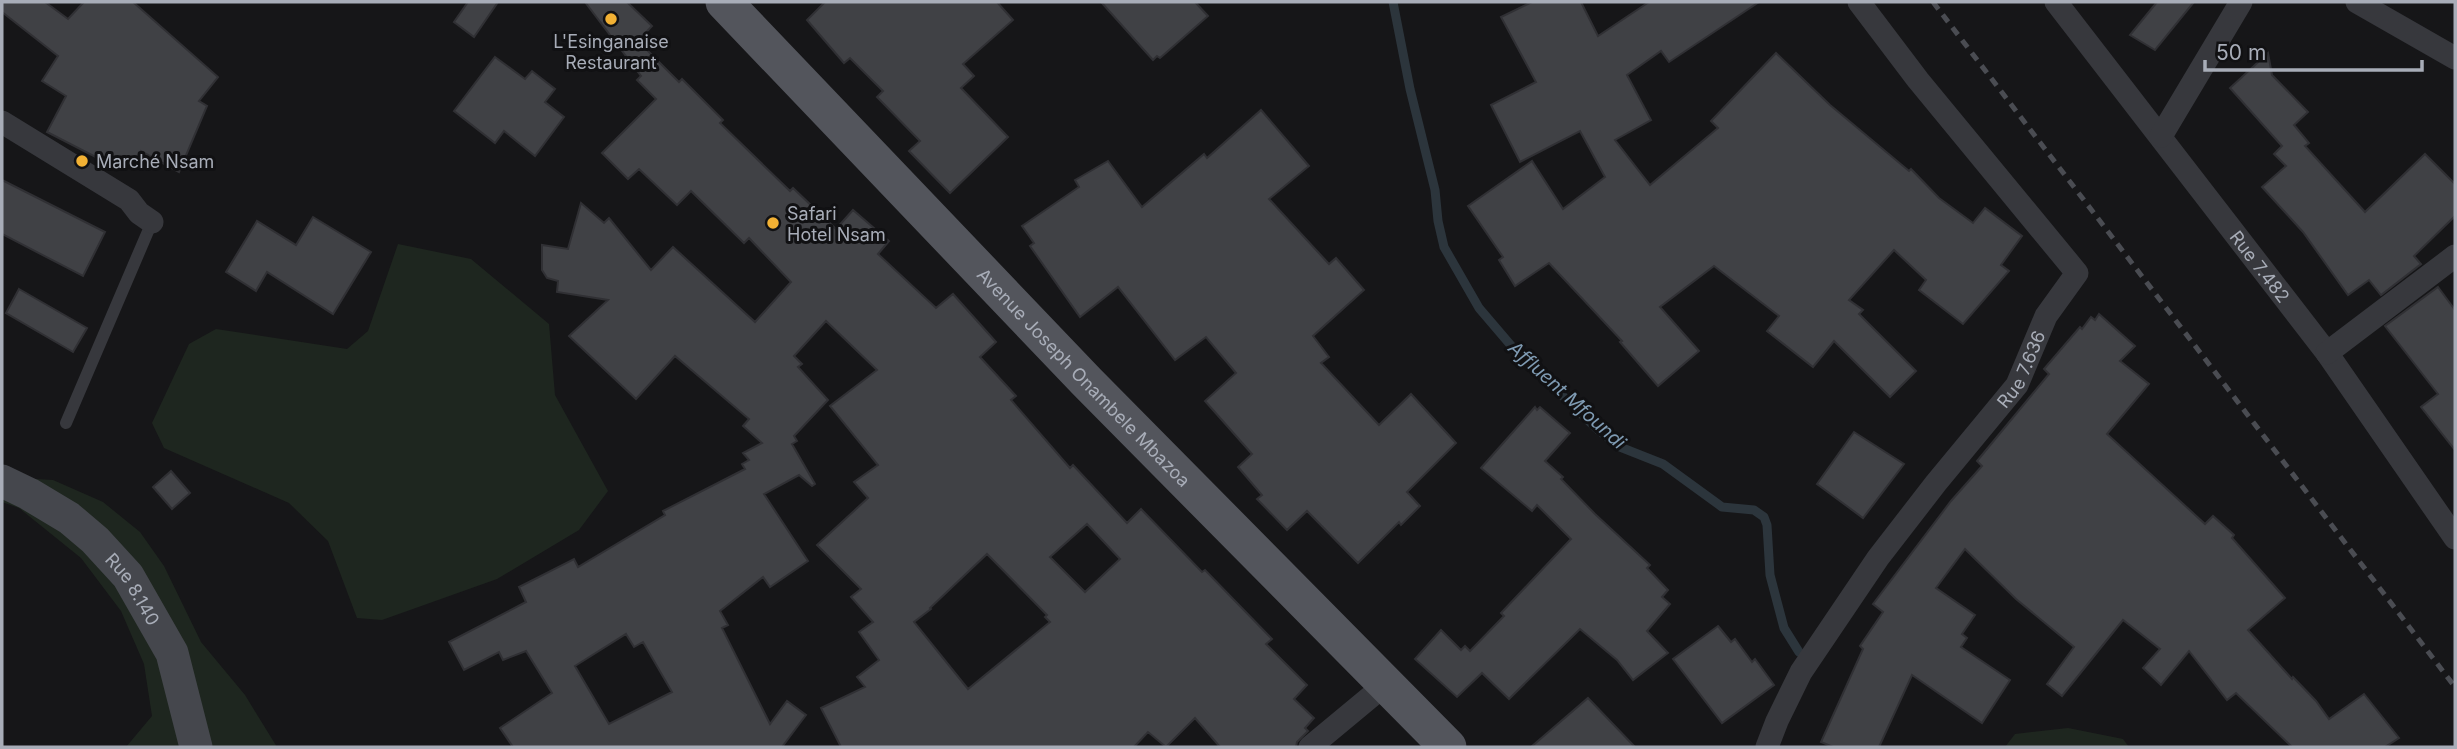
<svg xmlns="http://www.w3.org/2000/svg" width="2457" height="749" font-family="Inter,sans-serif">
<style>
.green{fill:#1e261f}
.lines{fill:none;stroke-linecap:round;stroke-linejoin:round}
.stream{stroke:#2c353c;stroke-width:9}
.building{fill:#404145;stroke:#303034;stroke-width:2;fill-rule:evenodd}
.lane{stroke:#37383d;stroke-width:12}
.street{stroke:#37383d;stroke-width:23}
.secondary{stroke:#45474d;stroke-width:33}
.primary{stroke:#53555c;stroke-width:37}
.rail{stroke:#4a4c52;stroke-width:5;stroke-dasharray:9 7;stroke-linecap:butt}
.poi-dot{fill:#f2b134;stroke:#111113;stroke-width:2.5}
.labels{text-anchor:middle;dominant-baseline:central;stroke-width:6;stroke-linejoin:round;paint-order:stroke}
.poi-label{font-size:18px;fill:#a8adb8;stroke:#111113;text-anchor:start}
.street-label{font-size:18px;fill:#a8adb8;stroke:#111113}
.water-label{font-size:19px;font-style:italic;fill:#7f9bb3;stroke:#111113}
</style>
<rect width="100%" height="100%" fill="#161618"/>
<g class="green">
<path d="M 398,244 L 471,259 L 549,324 L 555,395 L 608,491 L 579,530 L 497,579 L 382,620 L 357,618 L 328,541 L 289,503 L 164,448 L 152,423 L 189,344 L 216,329 L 347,349 L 368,331 Z"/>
<path d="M 2,477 L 53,480 L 103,502 L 140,532 L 164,566 L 201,642 L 245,695 L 277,747 L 126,747 L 152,716 L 144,664 L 121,611 L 81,558 L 19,508 L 2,502 Z"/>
<path d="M 2068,728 L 2123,739 L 2129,747 L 2005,747 L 2015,734 Z"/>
</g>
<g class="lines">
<path class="stream" d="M 1393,2 L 1410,89 L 1435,190 L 1438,221 L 1444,247 L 1479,308 L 1514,349 L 1597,429 L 1620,447 L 1663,464 L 1722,507 L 1754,510 L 1764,517 L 1767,525 L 1770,575 L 1784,628 L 1799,652"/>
</g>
<g class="building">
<path d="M 2,2 L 45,2 L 68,19 L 84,2 L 133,2 L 218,77 L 199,101 L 207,106 L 179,172 L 141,151 L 134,163 L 121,156 L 115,167 L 47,132 L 66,96 L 42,81 L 58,56 L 2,12 Z"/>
<path d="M 468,2 L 498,2 L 474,37 L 454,22 Z"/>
<path d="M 585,2 L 627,2 L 652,26 L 638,41 L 679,82 L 682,79 L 723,120 L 720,123 L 790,191 L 793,188 L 836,229 L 853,210 L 889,241 L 878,254 L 936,308 L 953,294 L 996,342 L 980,357 L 1016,396 L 1011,400 L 1070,468 L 1073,465 L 1127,523 L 1141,509 L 1202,572 L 1205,570 L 1272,639 L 1266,644 L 1307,685 L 1294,699 L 1314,718 L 1305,728 L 1308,731 L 1297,742 L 1296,747 L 1220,747 L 1195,718 L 1166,747 L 1148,732 L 1134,747 L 841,747 L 821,708 L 865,687 L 857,677 L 879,660 L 859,632 L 873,622 L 851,597 L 861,589 L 817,545 L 868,498 L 854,482 L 878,465 L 830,406 L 877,370 L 826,321 L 794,356 L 802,364 L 798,367 L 828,400 L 794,436 L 797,441 L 792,444 L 815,484 L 812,486 L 799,475 L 764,494 L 808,561 L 770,587 L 763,577 L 720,611 L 728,625 L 722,628 L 770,724 L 787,701 L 806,715 L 782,747 L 513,747 L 500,728 L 552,693 L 526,651 L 503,660 L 499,652 L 464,670 L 449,642 L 526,602 L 519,587 L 574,559 L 578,567 L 665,515 L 663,511 L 745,469 L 742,464 L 749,460 L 743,453 L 762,443 L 743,426 L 749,419 L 675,356 L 636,399 L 569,336 L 608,300 L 557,292 L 558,281 L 547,278 L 542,270 L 542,245 L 568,249 L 581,203 L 604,223 L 609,218 L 651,270 L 673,247 L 755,322 L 791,282 L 749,238 L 744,243 L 691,191 L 677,205 L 639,169 L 628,179 L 602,153 L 656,99 L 637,80 L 641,76 ZM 1087,524 L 1120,559 L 1085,592 L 1050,557 ZM 987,554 L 1047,615 L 1045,617 L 1050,622 L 968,689 L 914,622 L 931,609 L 930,608 ZM 626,634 L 634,647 L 643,642 L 672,692 L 609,724 L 575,666 Z"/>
<path d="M 825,2 L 997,2 L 1013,20 L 963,64 L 974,76 L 961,88 L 1008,137 L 950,193 L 909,151 L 920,141 L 877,97 L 883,91 L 850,58 L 844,63 L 807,20 Z"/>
<path d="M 1101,2 L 1195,2 L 1208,16 L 1160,58 L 1157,56 L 1153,60 Z"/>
<path d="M 1532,2 L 1581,2 L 1598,36 L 1649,2 L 1759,2 L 1669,62 L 1661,51 L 1627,75 L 1651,120 L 1615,140 L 1650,185 L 1718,128 L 1711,121 L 1776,53 L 1830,105 L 1909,171 L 1911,169 L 1939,198 L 1973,223 L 1985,208 L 2022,236 L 2001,265 L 2009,271 L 1963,324 L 1919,290 L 1926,280 L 1894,250 L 1849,300 L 1863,310 L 1859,314 L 1916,371 L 1890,397 L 1834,341 L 1813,367 L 1767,331 L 1779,316 L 1714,266 L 1660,307 L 1699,351 L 1658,386 L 1620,342 L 1622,341 L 1549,263 L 1515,286 L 1499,260 L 1503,257 L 1468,206 L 1532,161 L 1563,209 L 1605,177 L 1580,131 L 1520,162 L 1491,105 L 1536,82 L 1501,17 Z"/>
<path d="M 2157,2 L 2194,2 L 2155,50 L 2130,35 Z"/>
<path d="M 2268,53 L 2272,75 L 2308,112 L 2294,125 L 2309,143 L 2305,146 L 2365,212 L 2425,154 L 2455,184 L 2455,216 L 2414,256 L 2421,264 L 2381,295 L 2369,280 L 2348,295 L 2303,232 L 2262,187 L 2286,166 L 2274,154 L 2282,146 L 2230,88 Z"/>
<path d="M 495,57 L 525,79 L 532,71 L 555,89 L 545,102 L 564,117 L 535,156 L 504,131 L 495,143 L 454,111 Z"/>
<path d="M 1261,110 L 1309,166 L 1269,199 L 1329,264 L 1336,258 L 1364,290 L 1313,336 L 1329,357 L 1321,363 L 1379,425 L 1411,394 L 1456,443 L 1407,492 L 1420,506 L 1401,525 L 1399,522 L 1358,563 L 1307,511 L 1287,530 L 1257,499 L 1262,495 L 1238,467 L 1252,454 L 1205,401 L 1236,373 L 1206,337 L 1175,360 L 1118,287 L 1080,317 L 1030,246 L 1034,243 L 1022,226 L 1079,187 L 1075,180 L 1108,161 L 1142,207 L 1204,154 L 1207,158 Z"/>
<path d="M 2,180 L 105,232 L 83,276 L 2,234 Z"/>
<path d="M 313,217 L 371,252 L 333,314 L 267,272 L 256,291 L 226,272 L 257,221 L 296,245 Z"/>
<path d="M 2438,287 L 2455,310 L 2455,450 L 2421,407 L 2438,394 L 2385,326 Z"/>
<path d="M 19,289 L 87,328 L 73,352 L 6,313 Z"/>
<path d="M 2099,314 L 2135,346 L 2120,361 L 2149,384 L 2107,434 L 2205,524 L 2213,516 L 2234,535 L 2232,538 L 2285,598 L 2248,630 L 2292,679 L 2293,677 L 2316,701 L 2329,719 L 2364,694 L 2399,738 L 2385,747 L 2292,747 L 2236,693 L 2227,700 L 2189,651 L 2161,685 L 2143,668 L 2160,649 L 2123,620 L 2062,696 L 2047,684 L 2074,647 L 2016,599 L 1965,549 L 1936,588 L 1975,615 L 1962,634 L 1967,638 L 1961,647 L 2010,680 L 1982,723 L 1912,675 L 1879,747 L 1833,747 L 1821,742 L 1863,649 L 1860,646 L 1883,612 L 1873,604 L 1951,501 L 1982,466 L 1977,461 L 2049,374 L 2044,369 L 2080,327 L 2082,329 L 2091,317 L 2095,320 Z"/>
<path d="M 1535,407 L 1537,410 L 1540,407 L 1570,433 L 1545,461 L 1563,477 L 1561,479 L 1595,514 L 1650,565 L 1647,568 L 1668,590 L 1662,597 L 1670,604 L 1647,631 L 1668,653 L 1633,680 L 1617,660 L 1580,629 L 1509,699 L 1482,673 L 1457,697 L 1415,659 L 1441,630 L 1461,650 L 1465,646 L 1470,651 L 1504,616 L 1501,613 L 1571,539 L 1537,505 L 1532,511 L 1481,468 Z"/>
<path d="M 1854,432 L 1904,464 L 1863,518 L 1817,484 Z"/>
<path d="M 171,471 L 190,493 L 172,509 L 153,487 Z"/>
<path d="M 1718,626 L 1731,642 L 1735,639 L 1752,662 L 1755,659 L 1774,685 L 1722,723 L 1673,659 Z"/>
<path d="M 1588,698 L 1635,747 L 1531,747 Z"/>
</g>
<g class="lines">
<path class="lane" d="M 66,423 L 152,222"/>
<g class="street">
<path id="s1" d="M 2056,2 L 2327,353 L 2455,538"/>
<path d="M 2357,2 L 2455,58"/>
<path d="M 2,122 L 129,200 L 139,213 L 152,222"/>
<path d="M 2161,136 L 2241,2"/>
<path d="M 2327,353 L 2455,256"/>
<path d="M 1310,747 L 1386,684"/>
<path id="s2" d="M 1767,747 L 1777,721 L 1801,672 L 1878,558 L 1936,483 L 2017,385 L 2046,316 L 2077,273 L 1918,80 L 1859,2"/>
</g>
<path class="secondary" id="s3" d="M 2,481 L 29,494 L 69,518 L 95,540 L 128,576 L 172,653 L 196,747"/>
<path class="primary" id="s4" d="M 724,2 L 1087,382 L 1448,747"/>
<path class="rail" d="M 1933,2 L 2455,687"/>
</g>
<g class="poi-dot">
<circle cx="611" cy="19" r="7"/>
<circle cx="82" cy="161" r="7"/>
<circle cx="773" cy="223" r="7"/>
</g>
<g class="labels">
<g class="poi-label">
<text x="611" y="41" text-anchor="middle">L'Esinganaise<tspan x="611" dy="21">Restaurant</tspan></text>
<text x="96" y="161">Marché Nsam</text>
<text x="787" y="213">Safari<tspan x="787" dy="21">Hotel Nsam</tspan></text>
</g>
<g class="street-label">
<text stroke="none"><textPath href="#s1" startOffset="334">Rue 7.482</textPath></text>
<text stroke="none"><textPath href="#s2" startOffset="458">Rue 7.636</textPath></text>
<text stroke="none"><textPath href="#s4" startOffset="520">Avenue Joseph Onambele Mbazoa</textPath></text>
<text stroke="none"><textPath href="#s3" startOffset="173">Rue 8.140</textPath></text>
</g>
<g class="water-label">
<text transform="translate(1567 395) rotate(42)">Affluent Mfoundi</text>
</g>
</g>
<rect width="2457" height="749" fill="none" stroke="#a8adb8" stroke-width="7"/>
<path d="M2205 60v10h217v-10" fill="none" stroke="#a8adb8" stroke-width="3.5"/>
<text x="2216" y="60" font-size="21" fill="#a8adb8" stroke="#111113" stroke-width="5" paint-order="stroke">50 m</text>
</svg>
